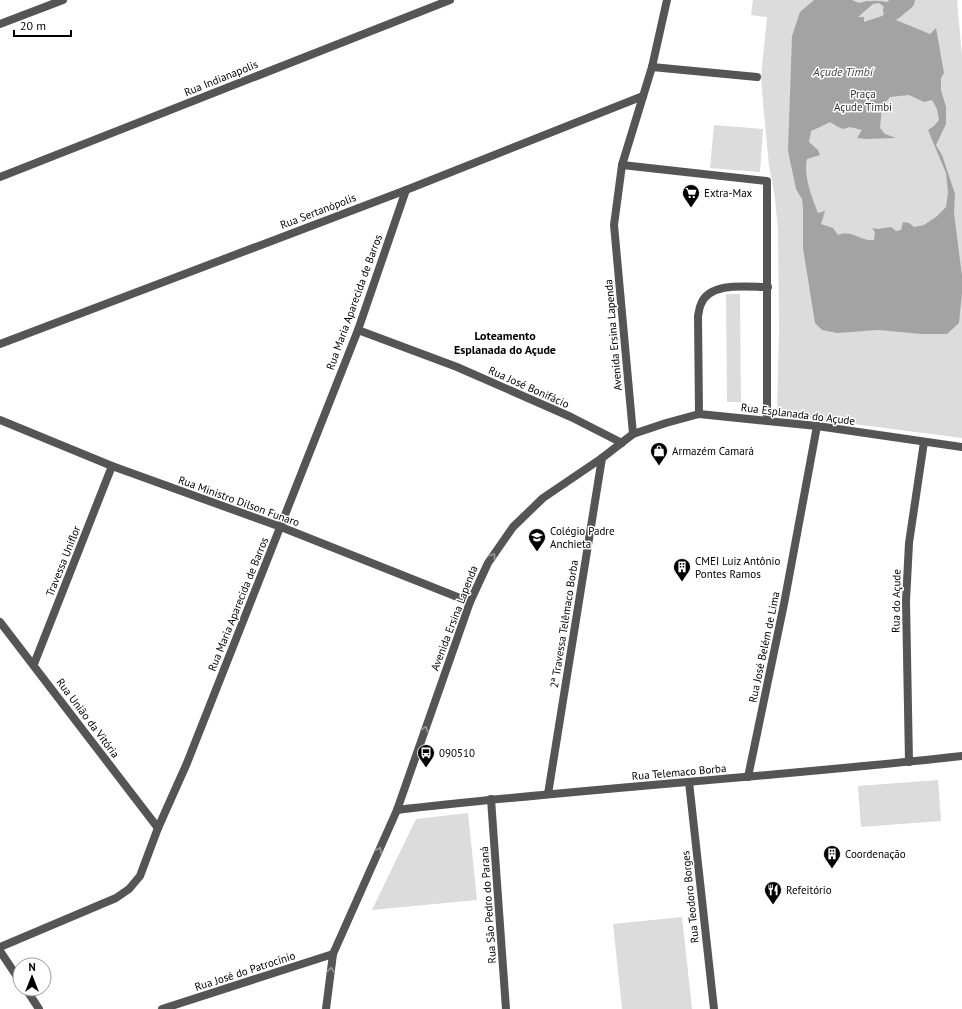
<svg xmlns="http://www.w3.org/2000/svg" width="962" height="1009" font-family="'PT Sans',sans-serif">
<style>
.green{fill:#dcdcdc}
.water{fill:#a3a3a3;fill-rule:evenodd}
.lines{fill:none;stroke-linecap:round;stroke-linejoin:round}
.canal{stroke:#a3a3a3;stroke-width:20}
.service{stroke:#555;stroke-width:8}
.minor{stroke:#555;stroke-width:8}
.tertiary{stroke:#555;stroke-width:8}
.oneway{stroke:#999}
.labels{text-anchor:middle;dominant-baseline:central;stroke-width:3;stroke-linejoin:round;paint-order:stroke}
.street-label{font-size:11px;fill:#000;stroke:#fff}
.park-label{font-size:11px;fill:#333;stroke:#fff}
.poi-label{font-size:11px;fill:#000;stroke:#fff;text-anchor:start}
.water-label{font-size:12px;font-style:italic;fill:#444;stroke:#fff}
.neighbourhood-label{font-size:12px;font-weight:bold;fill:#000;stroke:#fff}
</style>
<rect width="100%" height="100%" fill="#fff"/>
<g class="green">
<path d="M 753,0 L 957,0 L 962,56 L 962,438 L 777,414 L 779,329 L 778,231 L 775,198 L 769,165 L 764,114 L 761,77 L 767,17 L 751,15 Z"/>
<path d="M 714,125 L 763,129 L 760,172 L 710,168 Z"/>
<path d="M 726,294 L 740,294 L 741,402 L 727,402 Z"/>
<path d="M 938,780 L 941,821 L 861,827 L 858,786 Z"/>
<path d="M 468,813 L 477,900 L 372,910 L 416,819 Z"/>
<path d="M 682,917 L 692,1009 L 622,1009 L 613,924 Z"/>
</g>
<path class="water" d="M 814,0 L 852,0 L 859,3 C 869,0 883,0 893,4 L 893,13 L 896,20 L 930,34 L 936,28 L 944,73 L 941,78 L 941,90 L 946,107 L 946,124 L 936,145 L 942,155 L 955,194 L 954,213 L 962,276 L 962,293 L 959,323 L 947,334 L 922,334 L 878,330 L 837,333 L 822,330 L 815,323 L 803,248 L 803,208 L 802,199 L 796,189 L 788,151 L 792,36 L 800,12 ZM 879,3 L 887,9 L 887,12 L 882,16 L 864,22 L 864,17 L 858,17 L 873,4 ZM 909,95 L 924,102 L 932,100 L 937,109 L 939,120 L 934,126 L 928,130 L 946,173 L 948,192 L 946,207 L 936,217 L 924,225 L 914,227 L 909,223 L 903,222 L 901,230 L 896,231 L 891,227 L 878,229 L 872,228 L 875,232 L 874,240 C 862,242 852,229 838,235 L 833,228 L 821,224 L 825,211 L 818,213 C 812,198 803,175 807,159 L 820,155 L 818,150 L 809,142 L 811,131 L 820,127 L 830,122 L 838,127 L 843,129 L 850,127 L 862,130 L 857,138 L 866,139 L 896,138 L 885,134 L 880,128 L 882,107 L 890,97 Z"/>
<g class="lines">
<path class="canal" d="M 893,10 L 905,0"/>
<path class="service" d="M 699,414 L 698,316 C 699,312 699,308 701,304 C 710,281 748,287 768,287"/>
<g class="minor">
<path d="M 0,24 L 63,0"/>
<path d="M 652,67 L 757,77"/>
<path d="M 622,165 L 767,181 L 767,420"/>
<path d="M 0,177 L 450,0"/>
<path d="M 358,330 L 457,367 L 571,417 L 622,443"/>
<path d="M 0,344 L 406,190 L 643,96"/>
<path d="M 0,420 L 112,466 L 281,527 L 470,602"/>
<path d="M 633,434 L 666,423 L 699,414 L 817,426 L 962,447"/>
<path d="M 0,622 L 158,828"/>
<path d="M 34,664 L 112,466"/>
<path d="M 909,762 L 906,601 L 909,543 L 924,442"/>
<path d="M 748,777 L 784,604 L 817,426"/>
<path d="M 689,782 L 714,1009"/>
<path d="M 548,794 L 602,458"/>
<path d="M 491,799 L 506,1009"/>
<path d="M 397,810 C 585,788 774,777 962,756"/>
<path d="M 0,947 L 116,898 L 129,889 L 140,876 L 158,828 L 187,763 L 358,330 L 406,190"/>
<path d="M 0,951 L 20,981"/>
<path d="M 26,989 L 39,1009"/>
<path d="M 162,1009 L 333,954"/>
</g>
<path class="tertiary" d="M 326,1009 L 333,954 L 397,810 L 470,602 L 488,563 L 513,527 L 543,498 L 602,458 L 633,434 L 614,225 L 622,165 L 652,67 L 667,0"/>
</g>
<defs><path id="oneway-chevron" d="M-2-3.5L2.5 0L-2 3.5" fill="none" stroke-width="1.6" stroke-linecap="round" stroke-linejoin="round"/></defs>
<g class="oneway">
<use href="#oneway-chevron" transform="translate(493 556) rotate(-54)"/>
<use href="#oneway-chevron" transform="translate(425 729) rotate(-71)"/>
<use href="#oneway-chevron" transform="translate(379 850) rotate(-66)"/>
<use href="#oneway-chevron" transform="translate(331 970) rotate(-82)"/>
</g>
<defs>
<symbol id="supermarket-pin" viewBox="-11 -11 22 30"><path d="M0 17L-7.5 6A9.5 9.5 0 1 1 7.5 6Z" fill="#000" stroke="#fff"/><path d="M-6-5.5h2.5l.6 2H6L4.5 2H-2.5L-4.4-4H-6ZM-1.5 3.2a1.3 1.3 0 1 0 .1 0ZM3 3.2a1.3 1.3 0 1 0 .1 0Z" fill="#fff"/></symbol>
<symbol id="shop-pin" viewBox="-11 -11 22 30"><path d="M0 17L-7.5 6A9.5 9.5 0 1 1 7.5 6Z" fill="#000" stroke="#fff"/><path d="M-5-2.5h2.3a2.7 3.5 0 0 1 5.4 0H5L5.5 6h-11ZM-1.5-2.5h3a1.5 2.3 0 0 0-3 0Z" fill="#fff"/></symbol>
<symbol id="school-pin" viewBox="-11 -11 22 30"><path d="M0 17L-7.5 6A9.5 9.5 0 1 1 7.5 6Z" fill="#000" stroke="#fff"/><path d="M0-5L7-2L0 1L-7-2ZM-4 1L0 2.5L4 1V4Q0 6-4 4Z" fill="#fff"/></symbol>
<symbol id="building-pin" viewBox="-11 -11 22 30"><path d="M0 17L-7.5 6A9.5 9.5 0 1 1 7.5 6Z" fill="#000" stroke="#fff"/><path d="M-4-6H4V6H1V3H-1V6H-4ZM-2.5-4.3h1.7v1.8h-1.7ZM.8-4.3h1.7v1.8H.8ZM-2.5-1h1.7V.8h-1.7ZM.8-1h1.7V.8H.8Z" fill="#fff"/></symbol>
<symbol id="bus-pin" viewBox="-11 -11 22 30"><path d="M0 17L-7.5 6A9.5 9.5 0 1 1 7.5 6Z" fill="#000" stroke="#fff"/><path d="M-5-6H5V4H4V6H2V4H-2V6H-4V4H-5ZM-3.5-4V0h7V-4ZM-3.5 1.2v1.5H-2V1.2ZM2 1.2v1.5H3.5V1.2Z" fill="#fff"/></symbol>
<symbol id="restaurant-pin" viewBox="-11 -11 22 30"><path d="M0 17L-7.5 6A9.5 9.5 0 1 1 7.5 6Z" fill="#000" stroke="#fff"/><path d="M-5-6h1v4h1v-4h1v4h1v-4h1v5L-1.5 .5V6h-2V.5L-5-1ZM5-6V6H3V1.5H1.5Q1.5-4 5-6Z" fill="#fff"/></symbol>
</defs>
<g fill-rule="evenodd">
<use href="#supermarket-pin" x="681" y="183" width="20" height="27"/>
<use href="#shop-pin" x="649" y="441" width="20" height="27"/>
<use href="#school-pin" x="527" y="527" width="20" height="27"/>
<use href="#building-pin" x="672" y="557" width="20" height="27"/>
<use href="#bus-pin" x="416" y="743" width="20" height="27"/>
<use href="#building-pin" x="822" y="844" width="20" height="27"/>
<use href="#restaurant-pin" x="763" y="880" width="20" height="27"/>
</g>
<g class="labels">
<g class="street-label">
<text transform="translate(221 78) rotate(-22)">Rua Indianapolis</text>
<text transform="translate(318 211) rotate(-21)">Rua Sertanópolis</text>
<text transform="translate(354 302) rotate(-70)">Rua Maria Aparecida de Barros</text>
<text transform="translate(613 335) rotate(-95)">Avenida Ersina Lapenda</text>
<text transform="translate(529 387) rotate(24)">Rua José Bonifácio</text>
<text transform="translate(798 414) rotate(7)">Rua Esplanada do Açude</text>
<text transform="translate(239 501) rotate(20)">Rua Ministro Dilson Funaro</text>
<text transform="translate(63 561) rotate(-68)">Travessa Uniflor</text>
<text transform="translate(896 601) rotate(-89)">Rua do Açude</text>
<text transform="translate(238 604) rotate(-68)">Rua Maria Aparecida de Barros</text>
<text transform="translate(454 618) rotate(-69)">Avenida Ersina Lapenda</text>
<text transform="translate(564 624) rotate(-81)">2ª Travessa Telêmaco Borba</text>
<text transform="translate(764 647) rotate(-78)">Rua José Belém de Lima</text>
<text transform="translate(88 718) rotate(53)">Rua União da Vitória</text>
<text transform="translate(679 772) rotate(-5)">Rua Telemaco Borba</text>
<text transform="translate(690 897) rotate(-96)">Rua Teodoro Borges</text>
<text transform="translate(488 905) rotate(-94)">Rua São Pedro do Paraná</text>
<text transform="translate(245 971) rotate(-18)">Rua José do Patrocínio</text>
</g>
<g class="park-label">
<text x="863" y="94">Praça<tspan x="863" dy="13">Açude Timbi</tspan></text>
</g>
<g class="poi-label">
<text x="704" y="193">Extra-Max</text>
<text x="672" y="451">Armazém Camará</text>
<text x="550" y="531">Colégio Padre<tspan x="550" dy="13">Anchieta</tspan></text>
<text x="695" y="561">CMEI Luiz Antônio<tspan x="695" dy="13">Pontes Ramos</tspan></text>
<text x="439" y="753">090510</text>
<text x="845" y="854">Coordenação</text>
<text x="786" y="890">Refeitório</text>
</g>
<g class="water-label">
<text x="843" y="71">Açude Timbí</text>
</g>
<g class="neighbourhood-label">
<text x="505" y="335">Loteamento<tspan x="505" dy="14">Esplanada do Açude</tspan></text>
</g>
</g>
<g transform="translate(32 977)"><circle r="19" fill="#ffffff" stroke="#999999"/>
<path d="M0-3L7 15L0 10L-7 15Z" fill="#000000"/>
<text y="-6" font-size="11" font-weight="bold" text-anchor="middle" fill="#000000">N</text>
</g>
<path d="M14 30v6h57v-6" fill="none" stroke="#000000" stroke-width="2"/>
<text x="20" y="30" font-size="12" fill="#000000" stroke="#ffffff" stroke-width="3" paint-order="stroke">20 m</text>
</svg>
